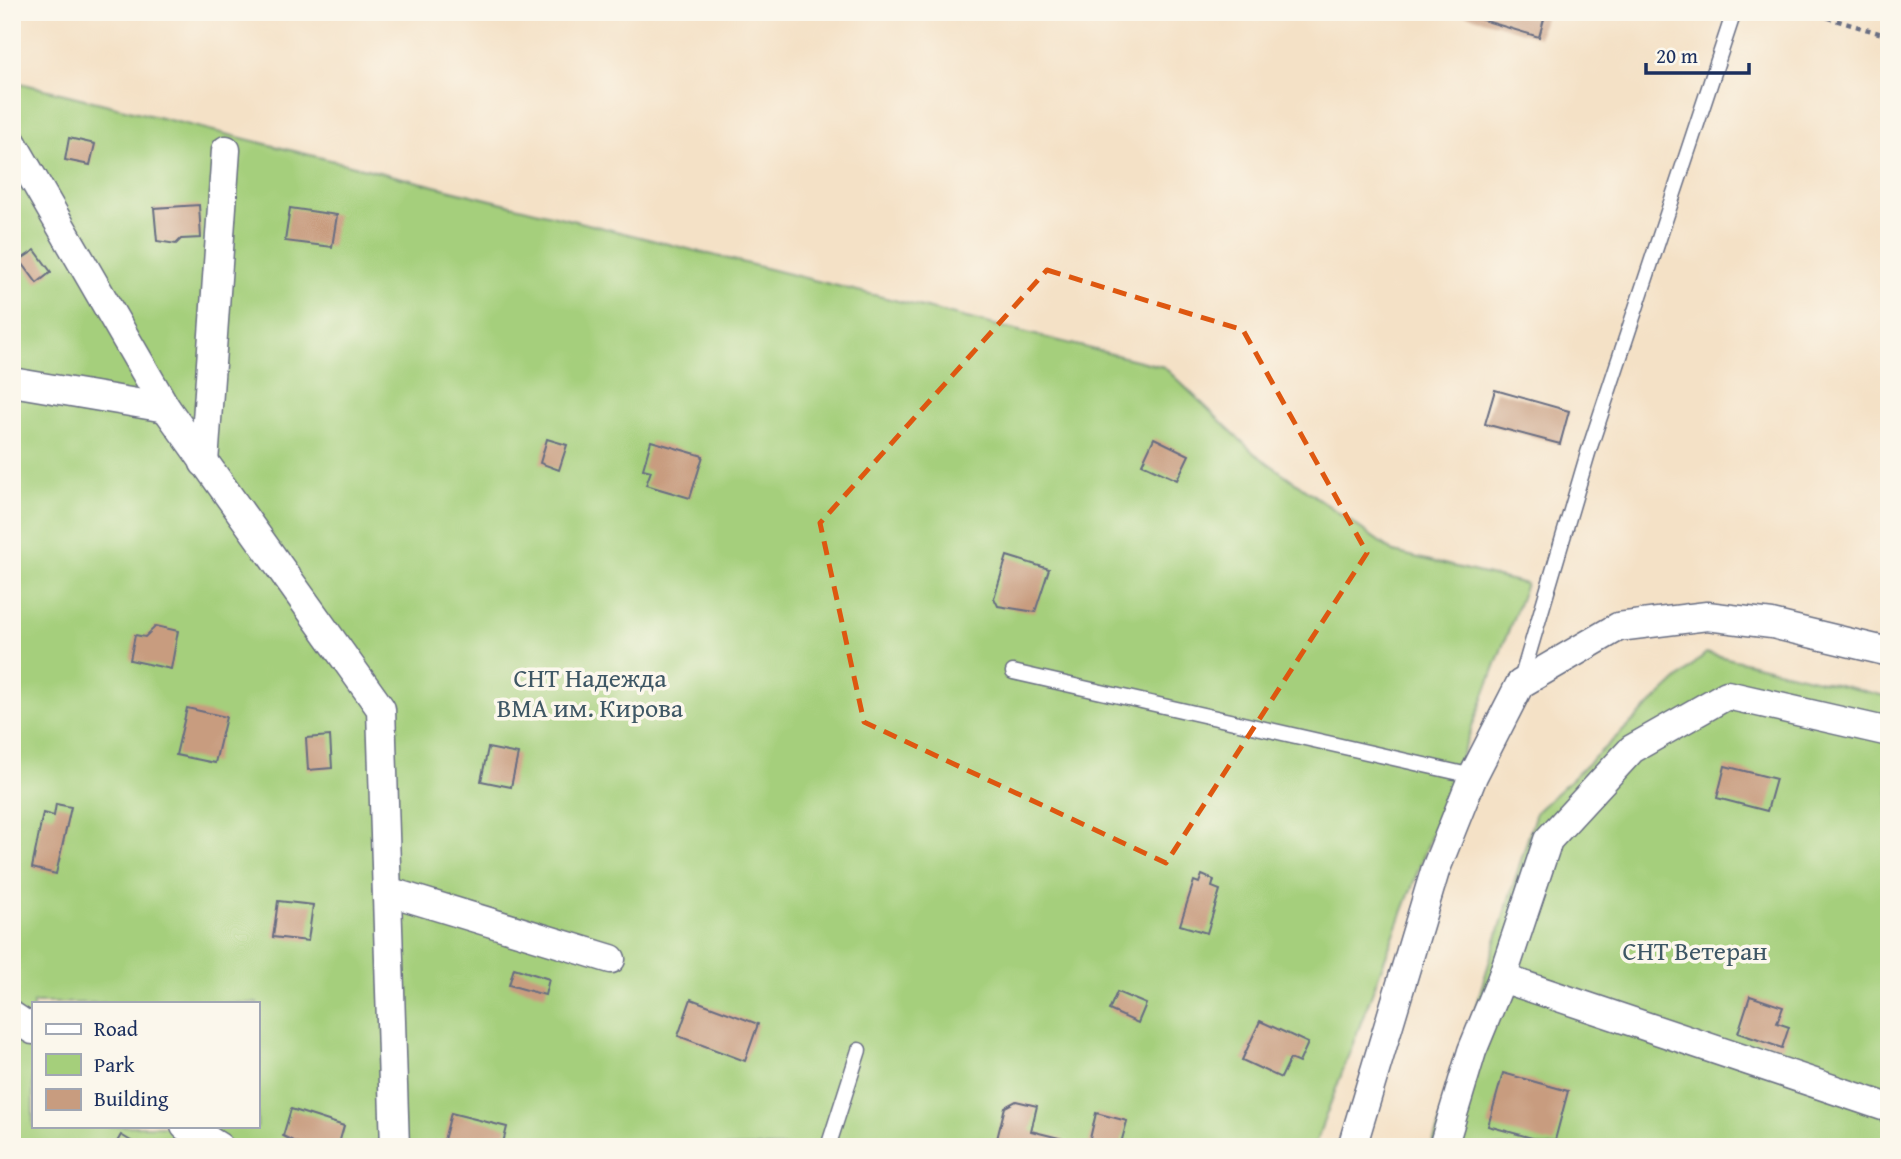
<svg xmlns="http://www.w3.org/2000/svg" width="1901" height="1159" font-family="'Gentium Book Plus',serif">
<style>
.green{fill:#a5cf7b;stroke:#607f6c;stroke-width:2;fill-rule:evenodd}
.building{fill:#c89c7f}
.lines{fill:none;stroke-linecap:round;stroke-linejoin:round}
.lane-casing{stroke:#676d82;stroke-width:17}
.street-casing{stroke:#676d82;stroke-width:31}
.path{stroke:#676d82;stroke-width:4.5;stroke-dasharray:5 5;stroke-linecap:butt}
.lane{stroke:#fff;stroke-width:14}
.street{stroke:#fff;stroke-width:28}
.marked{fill:none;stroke:#de5710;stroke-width:5;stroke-dasharray:14 9;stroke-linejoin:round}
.labels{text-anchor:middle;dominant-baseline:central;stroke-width:7;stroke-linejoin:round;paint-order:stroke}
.park-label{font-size:26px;fill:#3e5765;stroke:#fbf7ec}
</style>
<rect width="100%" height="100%" fill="#fbf7ec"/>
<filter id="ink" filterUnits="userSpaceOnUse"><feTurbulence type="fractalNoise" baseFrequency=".0143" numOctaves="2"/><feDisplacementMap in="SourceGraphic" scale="14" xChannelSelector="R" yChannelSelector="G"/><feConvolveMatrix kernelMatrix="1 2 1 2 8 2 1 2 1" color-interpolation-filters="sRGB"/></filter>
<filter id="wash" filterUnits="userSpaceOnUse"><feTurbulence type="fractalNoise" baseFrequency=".00686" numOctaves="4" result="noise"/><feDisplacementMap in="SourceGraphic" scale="28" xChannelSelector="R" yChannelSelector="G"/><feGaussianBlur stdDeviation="1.57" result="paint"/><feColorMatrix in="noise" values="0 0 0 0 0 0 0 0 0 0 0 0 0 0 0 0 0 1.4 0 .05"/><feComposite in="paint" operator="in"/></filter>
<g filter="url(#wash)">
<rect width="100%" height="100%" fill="#f4e1c6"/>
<g class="green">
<path d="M 12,81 L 1164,367 L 1254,453 L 1394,552 L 1526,584 L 1314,1147 L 12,1147 ZM 33,1003 L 257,1003 L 257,1126 L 33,1126 Z"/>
<path d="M 1706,653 L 1889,697 L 1889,1147 L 1432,1147 L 1536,812 Z"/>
</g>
<g id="blocks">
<g class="building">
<path d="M 1456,12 L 1546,12 L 1539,37 Z"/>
<path d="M 69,138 L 95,144 L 90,165 L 65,160 Z"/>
<path d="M 199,205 L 201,238 L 181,239 L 176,244 L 157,241 L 154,208 Z"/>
<path d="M 290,208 L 337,215 L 332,247 L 285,241 Z"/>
<path d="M 35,250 L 51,272 L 37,283 L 20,260 Z"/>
<path d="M 1495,390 L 1569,411 L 1560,444 L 1485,424 Z"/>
<path d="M 1154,438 L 1189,455 L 1177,480 L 1142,464 Z"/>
<path d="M 547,439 L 567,445 L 559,470 L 540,463 Z"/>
<path d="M 651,441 L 703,456 L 690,498 L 646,485 L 651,471 L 643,469 Z"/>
<path d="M 1007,556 L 1049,569 L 1035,612 L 998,606 L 994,598 Z"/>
<path d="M 156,626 L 178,631 L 171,669 L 130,660 L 135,635 L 145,637 Z"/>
<path d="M 187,708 L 226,717 L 215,763 L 176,755 Z"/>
<path d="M 330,736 L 332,768 L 308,770 L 306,738 Z"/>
<path d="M 488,748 L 518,754 L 511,787 L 481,781 Z"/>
<path d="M 1725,766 L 1776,779 L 1767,811 L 1717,798 Z"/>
<path d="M 56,804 L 71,807 L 56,874 L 32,868 L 43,813 L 54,816 Z"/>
<path d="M 1202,875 L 1214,880 L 1212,887 L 1220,890 L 1207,933 L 1180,925 L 1194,881 L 1199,883 Z"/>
<path d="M 278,901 L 313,905 L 308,941 L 273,937 Z"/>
<path d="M 514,968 L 549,979 L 545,995 L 509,985 Z"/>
<path d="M 1117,992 L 1146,1004 L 1138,1023 L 1109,1010 Z"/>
<path d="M 1750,996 L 1783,1007 L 1777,1023 L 1789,1027 L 1782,1048 L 1738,1033 Z"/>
<path d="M 691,999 L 758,1024 L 745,1061 L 678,1036 Z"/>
<path d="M 1260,1021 L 1308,1043 L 1299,1063 L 1290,1059 L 1281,1078 L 1242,1060 Z"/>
<path d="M 1503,1073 L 1568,1091 L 1554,1144 L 1488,1126 Z"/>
<path d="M 1016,1101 L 1037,1106 L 1031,1131 L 1063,1139 L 1061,1147 L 995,1147 L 1005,1107 Z"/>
<path d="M 291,1109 L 344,1126 L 338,1147 L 305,1147 L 283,1136 Z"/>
<path d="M 451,1113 L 507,1127 L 502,1147 L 443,1144 Z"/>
<path d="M 1096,1113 L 1127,1121 L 1120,1147 L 1088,1147 Z"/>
<path d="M 121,1135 L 141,1147 L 114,1147 Z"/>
</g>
</g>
</g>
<g filter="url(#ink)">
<use href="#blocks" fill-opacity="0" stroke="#676d82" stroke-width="2"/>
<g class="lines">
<defs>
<g id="lane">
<path d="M 1013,672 L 1473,776"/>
<path d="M 1520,683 L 1588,453 L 1734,12"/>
<path d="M 828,1147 L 859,1050"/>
</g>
<g id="street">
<path d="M 12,142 L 166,408 L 381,709 L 395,1147"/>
<path d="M 12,382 L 166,408"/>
<path d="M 204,463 L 226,150"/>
<path d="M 387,891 L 611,959"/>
<path d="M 1502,978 L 1889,1108"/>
<path d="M 12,1016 L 33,1030"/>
<path d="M 185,1126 L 219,1147"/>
<path d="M 1352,1147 L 1435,871 L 1473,776 L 1520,684 L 1618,627 L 1707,616 L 1772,624 L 1889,652"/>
<path d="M 1443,1147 L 1472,1051 L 1502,978 L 1548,840 L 1632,749 L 1727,695 L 1889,732"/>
</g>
</defs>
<use href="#lane" class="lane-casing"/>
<use href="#street" class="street-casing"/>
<path class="path" d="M 1808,12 L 1889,36"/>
<use href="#lane" class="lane"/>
<use href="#street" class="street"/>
</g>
</g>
<path class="marked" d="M 1047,270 L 1243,330 L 1367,553 L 1166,863 L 864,722 L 820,523 Z"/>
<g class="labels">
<g class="park-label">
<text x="590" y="677">СНТ Надежда<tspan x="590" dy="30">ВМА им. Кирова</tspan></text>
<text x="1695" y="950">СНТ Ветеран</text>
</g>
</g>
<rect width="1901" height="1159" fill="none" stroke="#fbf7ec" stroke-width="42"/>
<rect x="32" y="1002" width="228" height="126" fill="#fbf7ec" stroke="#a1a7b3" stroke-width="2"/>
<rect x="46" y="1024" width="35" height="10" fill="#ffffff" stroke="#a1a7b3" stroke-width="2"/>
<text x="94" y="1036" font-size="21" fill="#1b2f5e">Road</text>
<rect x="46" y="1054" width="35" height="21" fill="#a5cf7b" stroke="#a1a7b3" stroke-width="2"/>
<text x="94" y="1072" font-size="21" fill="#1b2f5e">Park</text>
<rect x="46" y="1089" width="35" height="21" fill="#c89c7f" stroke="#a1a7b3" stroke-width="2"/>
<text x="94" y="1106" font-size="21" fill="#1b2f5e">Building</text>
<path d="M1646 63v10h103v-10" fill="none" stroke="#1b2f5e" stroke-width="3.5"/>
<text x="1656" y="63" font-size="21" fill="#1b2f5e" stroke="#fbf7ec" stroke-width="5" paint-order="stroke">20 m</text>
</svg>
